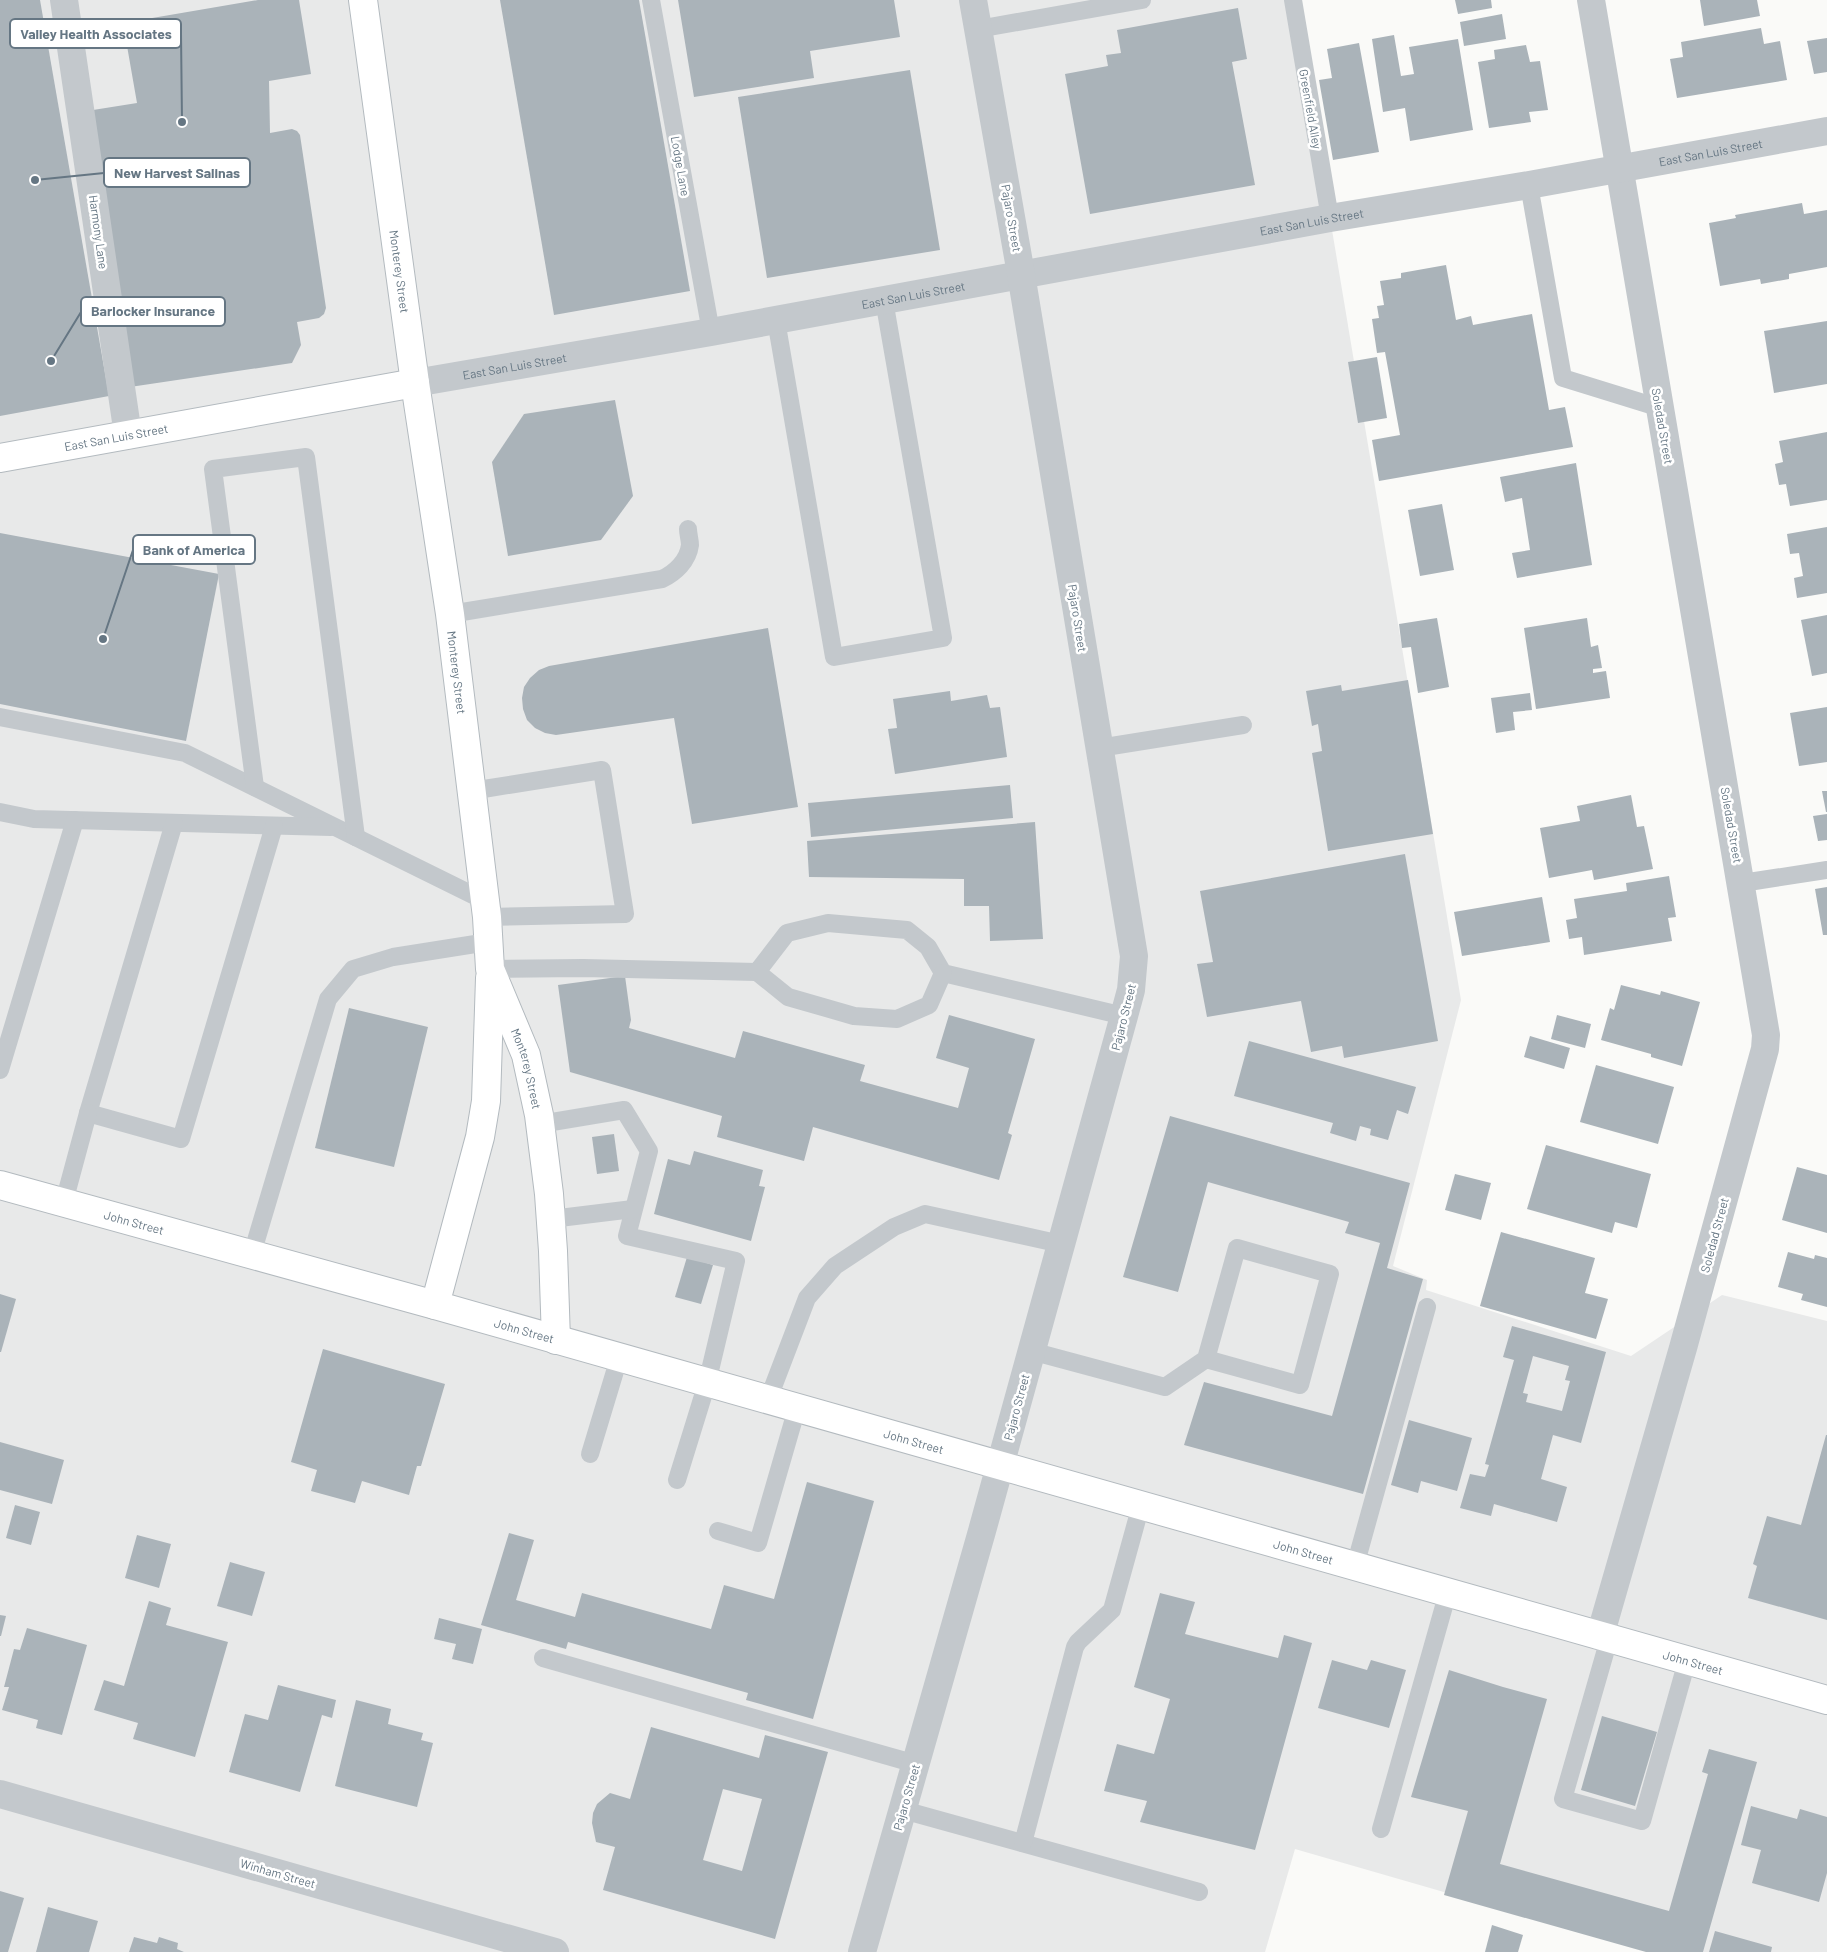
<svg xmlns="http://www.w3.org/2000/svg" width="1827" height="1952" font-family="Barlow,sans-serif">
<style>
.built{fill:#e8e9e9}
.building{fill:#aab3b9;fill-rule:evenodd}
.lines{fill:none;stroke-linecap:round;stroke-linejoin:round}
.secondary-casing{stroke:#b3babf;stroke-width:30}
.service{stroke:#c3c8cc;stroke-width:18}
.minor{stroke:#c3c8cc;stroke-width:28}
.tertiary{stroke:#c3c8cc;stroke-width:28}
.secondary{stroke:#fff;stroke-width:28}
.labels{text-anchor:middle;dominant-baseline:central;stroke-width:5;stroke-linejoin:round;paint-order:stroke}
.street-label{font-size:12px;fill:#657683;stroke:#fff}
.leader{fill:none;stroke:#657683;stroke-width:2}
.callout-dot{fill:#657683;stroke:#fff;stroke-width:2}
.callout{fill:#fff;stroke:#657683;stroke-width:2}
.callout-label{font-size:14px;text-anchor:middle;font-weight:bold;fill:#657683}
</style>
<rect width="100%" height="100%" fill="#fafaf8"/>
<path class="built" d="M 0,0 L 1297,0 L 1330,218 L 1461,1000 L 1393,1266 L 1427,1280 L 1426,1290 L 1631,1356 L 1722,1295 L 1827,1321 L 1827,1952 L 1652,1952 L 1295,1849 L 1265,1952 L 0,1952 Z"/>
<g class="building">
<path d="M 0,0 L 40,0 L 109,396 L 0,416 Z"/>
<path d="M 258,0 L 299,0 L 311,74 L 269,81 L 270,133 L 292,129 L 297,131 L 300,135 L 326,308 L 324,314 L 319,318 L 297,322 L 301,345 L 292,363 L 130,387 L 93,110 L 137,103 L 123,23 Z"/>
<path d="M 500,0 L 639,0 L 690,291 L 554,315 Z"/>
<path d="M 678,0 L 894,0 L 900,37 L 810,51 L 814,78 L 694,97 Z"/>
<path d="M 1455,0 L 1491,0 L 1492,8 L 1458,14 Z"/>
<path d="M 1700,0 L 1757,0 L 1760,16 L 1704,26 Z"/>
<path d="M 1238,8 L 1247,59 L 1232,62 L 1255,185 L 1090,214 L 1065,74 L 1108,66 L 1106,55 L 1121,53 L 1117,30 Z"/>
<path d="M 1502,14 L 1506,39 L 1464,46 L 1460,22 Z"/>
<path d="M 1761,28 L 1764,44 L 1780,41 L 1787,80 L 1677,98 L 1670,59 L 1683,57 L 1681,42 Z"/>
<path d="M 1394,35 L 1401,76 L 1414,74 L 1409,47 L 1458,39 L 1473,130 L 1410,141 L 1405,108 L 1383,112 L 1372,39 Z"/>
<path d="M 1827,38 L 1827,72 L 1814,74 L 1807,41 Z"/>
<path d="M 1359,43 L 1379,152 L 1333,160 L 1319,80 L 1332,78 L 1327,49 Z"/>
<path d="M 1526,45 L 1530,62 L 1540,61 L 1548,110 L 1529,112 L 1531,122 L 1489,128 L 1478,62 L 1495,59 L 1494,50 Z"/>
<path d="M 910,70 L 940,250 L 767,278 L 738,97 Z"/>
<path d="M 1802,203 L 1804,214 L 1827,210 L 1827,267 L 1789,274 L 1789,279 L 1761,284 L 1760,279 L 1720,286 L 1709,223 L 1736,218 L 1735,215 Z"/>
<path d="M 1446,265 L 1456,320 L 1471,316 L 1473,325 L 1532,314 L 1549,410 L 1565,407 L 1573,447 L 1379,481 L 1372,440 L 1400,435 L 1385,352 L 1377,353 L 1372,319 L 1379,318 L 1377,306 L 1384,305 L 1380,281 L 1401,278 L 1401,273 Z"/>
<path d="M 1827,321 L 1827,384 L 1774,393 L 1764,331 Z"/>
<path d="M 1377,357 L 1387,418 L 1358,423 L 1348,362 Z"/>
<path d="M 615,400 L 633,496 L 601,540 L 508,556 L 492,462 L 524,414 Z"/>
<path d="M 1827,432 L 1827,500 L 1790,506 L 1786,484 L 1779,485 L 1775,464 L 1783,462 L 1779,441 Z"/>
<path d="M 1576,463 L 1592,565 L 1517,578 L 1512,553 L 1530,550 L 1522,498 L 1505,502 L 1500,477 Z"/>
<path d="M 1442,504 L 1454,570 L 1420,576 L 1408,510 Z"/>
<path d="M 1827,527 L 1827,593 L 1797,598 L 1794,578 L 1803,576 L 1799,553 L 1790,554 L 1787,534 Z"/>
<path d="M 0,533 L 219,574 L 186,741 L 0,704 Z"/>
<path d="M 1827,615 L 1827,673 L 1812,676 L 1801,620 Z"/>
<path d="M 1437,618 L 1449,687 L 1418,693 L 1411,647 L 1402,648 L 1399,624 Z"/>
<path d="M 1587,618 L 1591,647 L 1598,645 L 1602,668 L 1593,669 L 1593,673 L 1606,671 L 1610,698 L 1536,709 L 1524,628 Z"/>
<path d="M 768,628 L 798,807 L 692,824 L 674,718 L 556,735 L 545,733 L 535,728 L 527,720 L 523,709 L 522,698 L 524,687 L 530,678 L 539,670 L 549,666 Z"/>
<path d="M 1408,680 L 1433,834 L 1328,851 L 1312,753 L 1322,751 L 1318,724 L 1312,726 L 1306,691 L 1341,685 L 1342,691 Z"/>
<path d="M 950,691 L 951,701 L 987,695 L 990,708 L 1000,707 L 1007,757 L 895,774 L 888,729 L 897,728 L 893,699 Z"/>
<path d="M 1530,693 L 1532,710 L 1513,712 L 1515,730 L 1496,733 L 1491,698 Z"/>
<path d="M 1827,707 L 1827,762 L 1799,766 L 1790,713 Z"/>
<path d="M 1010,785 L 1013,818 L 811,837 L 808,803 Z"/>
<path d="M 1822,791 L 1827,791 L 1827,812 L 1826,812 Z"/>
<path d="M 1631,795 L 1637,827 L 1644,826 L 1653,869 L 1594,880 L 1592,870 L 1549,878 L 1540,828 L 1580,821 L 1577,806 Z"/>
<path d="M 1827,814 L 1827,840 L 1818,841 L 1813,816 Z"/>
<path d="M 1035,822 L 1043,939 L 990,941 L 989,906 L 964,906 L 964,879 L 809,877 L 807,841 Z"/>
<path d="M 1405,854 L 1438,1041 L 1344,1058 L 1342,1046 L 1311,1052 L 1301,1001 L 1207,1017 L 1197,964 L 1213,962 L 1200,891 Z"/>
<path d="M 1669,876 L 1676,917 L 1668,918 L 1672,941 L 1584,955 L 1582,937 L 1569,939 L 1566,920 L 1577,918 L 1574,899 L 1627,891 L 1626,883 Z"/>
<path d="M 1827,887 L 1827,935 L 1823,935 L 1815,889 Z"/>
<path d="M 1542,897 L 1550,942 L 1462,956 L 1454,912 Z"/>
<path d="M 625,976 L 631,1020 L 629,1028 L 735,1058 L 743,1031 L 865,1065 L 860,1081 L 958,1108 L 969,1068 L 936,1058 L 949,1015 L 1035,1039 L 1008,1133 L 1012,1135 L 999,1180 L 813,1127 L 804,1161 L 717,1137 L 722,1116 L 570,1072 L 558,985 Z"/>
<path d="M 1621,985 L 1660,995 L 1661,991 L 1700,1002 L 1682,1066 L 1651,1057 L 1651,1054 L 1601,1040 L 1610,1008 L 1614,1010 Z"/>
<path d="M 349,1008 L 428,1027 L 394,1167 L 315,1148 Z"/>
<path d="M 1557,1015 L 1591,1024 L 1585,1048 L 1551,1039 Z"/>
<path d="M 1530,1036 L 1570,1048 L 1564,1069 L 1524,1057 Z"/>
<path d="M 1249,1041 L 1416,1087 L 1408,1114 L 1397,1110 L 1388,1140 L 1370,1135 L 1371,1129 L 1360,1126 L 1356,1141 L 1330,1133 L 1333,1123 L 1234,1096 Z"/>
<path d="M 1596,1065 L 1674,1087 L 1658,1144 L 1580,1122 Z"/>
<path d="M 1170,1116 L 1410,1183 L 1387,1268 L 1423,1279 L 1363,1494 L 1184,1445 L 1204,1382 L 1332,1416 L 1380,1243 L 1345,1233 L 1349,1222 L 1208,1182 L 1178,1292 L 1123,1277 Z"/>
<path d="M 614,1134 L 619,1171 L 597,1174 L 592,1137 Z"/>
<path d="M 1546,1145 L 1651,1174 L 1637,1228 L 1615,1222 L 1612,1233 L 1527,1209 Z"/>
<path d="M 694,1151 L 763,1170 L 759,1186 L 765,1187 L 751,1241 L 654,1214 L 668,1159 L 690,1165 Z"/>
<path d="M 1797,1167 L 1827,1175 L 1827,1233 L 1782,1220 Z"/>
<path d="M 1455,1174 L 1491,1183 L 1481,1220 L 1445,1210 Z"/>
<path d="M 1501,1232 L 1595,1258 L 1585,1293 L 1608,1299 L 1596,1339 L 1480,1306 Z"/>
<path d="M 1788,1252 L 1814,1259 L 1815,1255 L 1827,1258 L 1827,1307 L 1801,1300 L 1803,1294 L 1778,1287 Z"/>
<path d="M 687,1257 L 713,1265 L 701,1304 L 675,1297 Z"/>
<path d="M 0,1294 L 16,1299 L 1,1352 L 0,1352 Z"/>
<path d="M 1512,1326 L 1606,1352 L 1581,1443 L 1553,1435 L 1541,1479 L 1567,1487 L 1557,1522 L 1494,1504 L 1491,1516 L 1460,1508 L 1470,1474 L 1485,1477 L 1489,1465 L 1485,1464 L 1514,1360 L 1503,1357 ZM 1533,1356 L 1569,1366 L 1565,1380 L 1570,1381 L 1562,1411 L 1526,1402 L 1528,1394 L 1523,1393 Z"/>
<path d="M 323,1349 L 445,1384 L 421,1466 L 417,1466 L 409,1495 L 362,1481 L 355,1503 L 311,1491 L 317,1470 L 291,1462 Z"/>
<path d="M 1409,1420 L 1472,1438 L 1457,1491 L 1421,1481 L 1418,1493 L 1391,1485 Z"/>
<path d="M 1826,1435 L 1827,1435 L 1827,1620 L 1748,1598 L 1757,1566 L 1753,1564 L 1767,1516 L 1801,1525 Z"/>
<path d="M 0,1442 L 64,1460 L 52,1504 L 0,1490 Z"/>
<path d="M 807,1482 L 874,1501 L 813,1719 L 746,1700 L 748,1693 L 568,1642 L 566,1649 L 481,1625 L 509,1533 L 534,1540 L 516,1600 L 575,1617 L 582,1593 L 711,1629 L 724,1585 L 774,1599 Z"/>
<path d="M 15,1505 L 40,1512 L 31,1545 L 6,1538 Z"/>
<path d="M 137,1535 L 171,1544 L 159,1588 L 125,1578 Z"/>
<path d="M 230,1562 L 265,1572 L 252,1616 L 217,1606 Z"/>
<path d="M 1160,1593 L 1195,1602 L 1185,1634 L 1278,1658 L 1284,1635 L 1312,1643 L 1255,1850 L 1140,1822 L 1147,1801 L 1104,1791 L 1117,1744 L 1154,1754 L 1170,1699 L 1134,1687 Z"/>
<path d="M 149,1601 L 171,1608 L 166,1625 L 228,1642 L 195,1757 L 133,1739 L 138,1723 L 94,1710 L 104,1680 L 124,1686 Z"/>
<path d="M 0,1615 L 6,1616 L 1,1636 L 0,1636 Z"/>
<path d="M 439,1618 L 482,1629 L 473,1664 L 452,1659 L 456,1644 L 434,1639 Z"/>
<path d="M 27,1628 L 87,1645 L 62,1735 L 36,1728 L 38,1720 L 2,1710 L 9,1687 L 4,1687 L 14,1649 L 20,1650 Z"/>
<path d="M 1332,1660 L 1367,1670 L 1371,1660 L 1406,1670 L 1389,1728 L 1318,1708 Z"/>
<path d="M 1449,1670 L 1503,1687 L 1547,1699 L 1500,1864 L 1669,1911 L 1708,1774 L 1702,1772 L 1709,1749 L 1757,1762 L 1703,1952 L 1646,1952 L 1444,1895 L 1468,1811 L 1411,1797 Z"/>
<path d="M 278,1685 L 336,1700 L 332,1718 L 322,1715 L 300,1792 L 229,1772 L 245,1714 L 268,1720 Z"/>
<path d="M 356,1700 L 391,1709 L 388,1724 L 423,1733 L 421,1740 L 433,1743 L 417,1807 L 335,1786 Z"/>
<path d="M 1602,1716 L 1657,1732 L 1635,1806 L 1581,1790 Z"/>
<path d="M 651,1727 L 759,1758 L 765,1735 L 828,1752 L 775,1939 L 603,1890 L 615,1847 L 596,1842 L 592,1823 L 593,1813 L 597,1804 L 610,1793 L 630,1799 ZM 723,1789 L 762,1799 L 742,1871 L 703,1860 Z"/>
<path d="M 1751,1806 L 1797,1819 L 1800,1809 L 1827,1817 L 1827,1873 L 1819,1902 L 1752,1883 L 1761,1850 L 1741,1845 Z"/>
<path d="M 0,1891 L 24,1898 L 8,1952 L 0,1952 Z"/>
<path d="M 48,1907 L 98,1921 L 89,1952 L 36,1952 Z"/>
<path d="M 1492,1925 L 1523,1935 L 1518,1952 L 1485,1952 Z"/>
<path d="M 1715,1931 L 1772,1947 L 1771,1952 L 1709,1952 Z"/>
<path d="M 134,1937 L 157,1943 L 159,1937 L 178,1943 L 177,1949 L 184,1952 L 129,1952 Z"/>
</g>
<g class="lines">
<defs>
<g id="secondary">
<path id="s2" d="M 363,0 L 415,383 L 450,614 L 487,917 L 490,969 L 526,1055 L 539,1115 L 549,1194 L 553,1251 L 556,1340"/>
<path id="s3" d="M 0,458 L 415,383"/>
<path id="s4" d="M 0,1185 L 435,1305 L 1827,1700"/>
<path d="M 435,1305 L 480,1137 L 486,1101 L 490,978"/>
</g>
</defs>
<use href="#secondary" class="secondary-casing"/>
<g class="service">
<path d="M 651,0 L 711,332"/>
<path d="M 1293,0 L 1330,218"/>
<path d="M 978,29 L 1142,0"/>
<path d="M 1529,185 L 1563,378 L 1660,408"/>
<path d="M 776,320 L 834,657 L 943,638 L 884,300"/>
<path d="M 450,614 L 662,579 C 675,573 688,561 690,545 C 690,540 688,534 688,529"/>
<path d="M 0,717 L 185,753 L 485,901"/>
<path d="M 1099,748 L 1243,725"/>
<path d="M 255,787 L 213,469 L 306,457 L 356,837"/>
<path d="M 471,791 L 602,770 L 625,914 L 487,917"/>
<path d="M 0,812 L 34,819 L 331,827"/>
<path d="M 174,823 L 88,1113 L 181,1139 L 274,826"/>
<path d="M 1742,883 L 1827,870"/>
<path d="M 490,969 L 583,968 L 757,972 L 787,933 L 828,923 L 907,930 L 928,947 L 943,973 L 1124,1016"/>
<path d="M 757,972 L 788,997 L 854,1016 L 897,1019 L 929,1005 L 943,973"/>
<path d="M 0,1070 L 75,820"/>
<path d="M 540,1124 L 624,1110 L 649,1151 L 627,1236 L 736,1261 L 707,1383 L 677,1480"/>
<path d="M 64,1202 L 88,1113"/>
<path d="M 551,1219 L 633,1209"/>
<path d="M 252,1254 L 328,999 L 353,969 L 393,957 L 488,942"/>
<path d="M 1031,1351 L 1165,1387 L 1206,1359 L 1237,1248 L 1330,1274 L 1300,1385 L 1206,1359"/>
<path d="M 768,1400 L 807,1298 L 835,1266 L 894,1227 L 925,1214 L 1061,1244"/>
<path d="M 590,1454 L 619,1358"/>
<path d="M 718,1531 L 758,1543 L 797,1408"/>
<path d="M 1355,1566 L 1427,1307"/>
<path d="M 1609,1639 L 1563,1799 L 1642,1821 L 1687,1661"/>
<path d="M 543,1658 L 916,1764"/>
<path d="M 903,1810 L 1199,1892"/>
<path d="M 1381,1829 L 1448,1592"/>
<path d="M 1023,1843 L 1075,1647 L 1078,1642 L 1112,1610 L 1141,1505"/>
</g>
<g class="minor">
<path d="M 64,0 L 128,435"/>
<path d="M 1591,0 L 1766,1035 L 1765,1049 L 1683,1348 L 1600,1636"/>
<path d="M 0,1794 L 555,1952"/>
</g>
<g class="tertiary">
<path id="s1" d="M 415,383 L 711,332 L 1330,218 L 1529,185 L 1827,131"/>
<path d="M 862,1952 L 982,1531 L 1124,1016 L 1131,990 L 1134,956 L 1021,274 L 973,0"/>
</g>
<use href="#secondary" class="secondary"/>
</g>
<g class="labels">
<g class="street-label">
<text transform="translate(1311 109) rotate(80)">Greenfield Alley</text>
<text stroke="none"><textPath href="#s1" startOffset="1316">East San Luis Street</textPath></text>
<text transform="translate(681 166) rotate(80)">Lodge Lane</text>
<text transform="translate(1012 218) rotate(80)">Pajaro Street</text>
<text stroke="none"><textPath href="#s1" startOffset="911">East San Luis Street</textPath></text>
<text transform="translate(99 232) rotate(82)">Harmony Lane</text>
<text stroke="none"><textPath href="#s2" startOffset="274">Monterey Street</textPath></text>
<text stroke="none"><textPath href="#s1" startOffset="506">East San Luis Street</textPath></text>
<text stroke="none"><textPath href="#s1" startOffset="101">East San Luis Street</textPath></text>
<text transform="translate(1663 426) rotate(80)">Soledad Street</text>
<text stroke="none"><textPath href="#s3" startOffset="118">East San Luis Street</textPath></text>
<text transform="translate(1078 618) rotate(81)">Pajaro Street</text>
<text stroke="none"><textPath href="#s2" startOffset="679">Monterey Street</textPath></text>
<text transform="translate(1732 825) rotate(80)">Soledad Street</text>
<text transform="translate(1123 1017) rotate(-76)">Pajaro Street</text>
<text stroke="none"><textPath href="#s2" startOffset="1084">Monterey Street</textPath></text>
<text stroke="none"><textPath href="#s4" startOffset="139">John Street</textPath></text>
<text transform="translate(1714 1235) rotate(-75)">Soledad Street</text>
<text stroke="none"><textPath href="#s4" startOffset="544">John Street</textPath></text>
<text transform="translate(1016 1407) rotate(-75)">Pajaro Street</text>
<text stroke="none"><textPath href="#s4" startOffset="949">John Street</textPath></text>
<text stroke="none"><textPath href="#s4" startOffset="1354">John Street</textPath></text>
<text stroke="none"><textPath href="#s4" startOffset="1759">John Street</textPath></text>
<text transform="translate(906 1797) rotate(-74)">Pajaro Street</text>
<text transform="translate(278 1873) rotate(16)">Winham Street</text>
</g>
</g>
<path class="leader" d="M182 122L181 34M35 180L104 173M51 361L81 312M103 639L133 550"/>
<g class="callout-dot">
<circle cx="182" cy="122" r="5"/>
<circle cx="35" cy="180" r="5"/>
<circle cx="51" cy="361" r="5"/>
<circle cx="103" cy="639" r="5"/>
</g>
<g class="callout">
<rect x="10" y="19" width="171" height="29" rx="5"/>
<rect x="104" y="158" width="146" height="29" rx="5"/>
<rect x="81" y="297" width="144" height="29" rx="5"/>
<rect x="133" y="535" width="122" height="29" rx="5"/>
</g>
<g class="callout-label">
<text x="96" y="39">Valley Health Associates</text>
<text x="177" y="178">New Harvest Salinas</text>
<text x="153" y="316">Barlocker Insurance</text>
<text x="194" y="555">Bank of America</text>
</g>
</svg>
